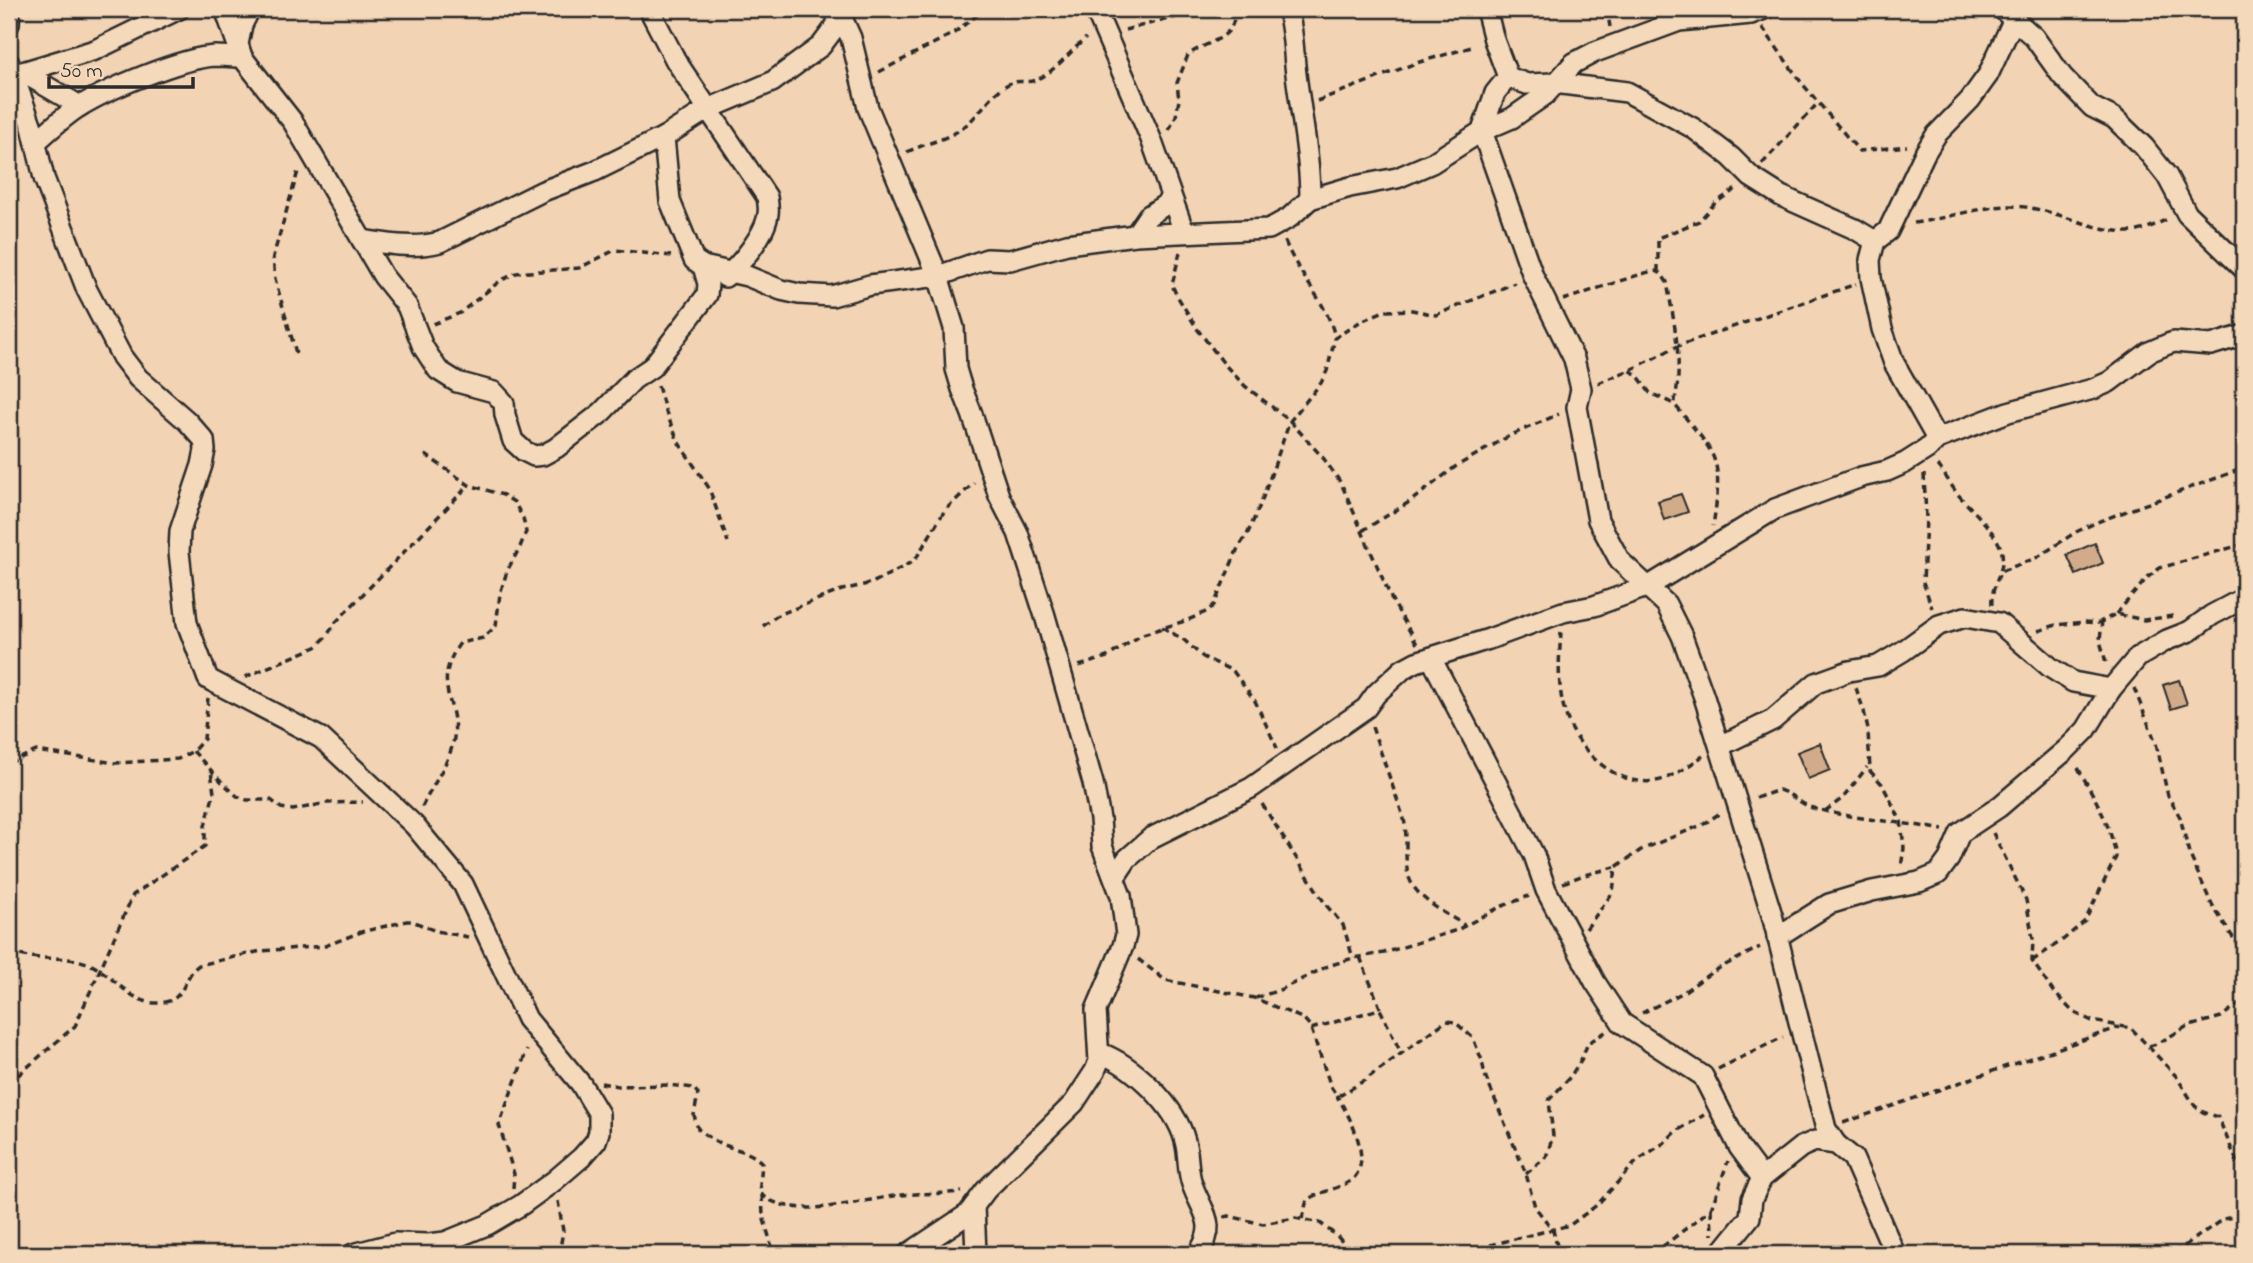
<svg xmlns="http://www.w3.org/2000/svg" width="2253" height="1263" font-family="'Indie Flower',sans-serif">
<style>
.building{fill:#d2ac8a;stroke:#2b2b2b;stroke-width:2}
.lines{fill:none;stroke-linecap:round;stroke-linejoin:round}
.minor-casing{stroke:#2b2b2b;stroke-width:24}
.path{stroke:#2b2b2b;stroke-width:3.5;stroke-dasharray:7 5;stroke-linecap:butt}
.minor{stroke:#f5d9bb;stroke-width:19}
</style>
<rect width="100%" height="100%" fill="#f2d3b3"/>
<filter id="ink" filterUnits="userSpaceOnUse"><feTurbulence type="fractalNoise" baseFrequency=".0143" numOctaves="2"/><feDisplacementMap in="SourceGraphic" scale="14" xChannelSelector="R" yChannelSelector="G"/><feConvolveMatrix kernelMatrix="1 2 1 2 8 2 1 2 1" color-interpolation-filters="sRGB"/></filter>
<g filter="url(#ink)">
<g class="building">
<path d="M 1681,494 L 1688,512 L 1664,520 L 1658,501 Z"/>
<path d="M 2095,543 L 2103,563 L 2076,575 L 2067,555 Z"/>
<path d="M 2179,680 L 2187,704 L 2171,709 L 2163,685 Z"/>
<path d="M 1820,743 L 1830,770 L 1808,779 L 1797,752 Z"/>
</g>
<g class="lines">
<defs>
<g id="minor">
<path d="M 225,9 L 237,43"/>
<path d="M 250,9 L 242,25 L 238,44 L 242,57 L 293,122 L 383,276 L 407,306 L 423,347 L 438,370 L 457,382 L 494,392 L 504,403 L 505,415 L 513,441 L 524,451 L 534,456 L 543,455 L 556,448 L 601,413 L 634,379 L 652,367 L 707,295 L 708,284 L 703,266"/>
<path d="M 649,9 L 676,61 L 767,197 C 768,203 769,209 768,214 C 766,233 740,266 725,277"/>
<path d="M 838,9 L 851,38 L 868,108 L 938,276 L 954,328 L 956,369 L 962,389 L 972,414 L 999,496 L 1018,533 L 1045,616 L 1093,783 L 1100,819 L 1102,846 L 1121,896 L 1126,935 L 1123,946 L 1096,1010 L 1099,1061 L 1095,1071 L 1074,1103 L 986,1190 L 968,1214 L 908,1254"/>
<path d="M 1095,9 L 1151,139 L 1184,232"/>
<path d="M 1287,9 C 1294,30 1293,52 1296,74 C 1301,115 1310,157 1310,199"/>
<path d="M 1486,9 L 1494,40 L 1508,77 L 1527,84 L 1554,83 L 1627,92 L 1693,128 L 1731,157 L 1751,177 L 1781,196 L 1855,229 L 1875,241"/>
<path d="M 2002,9 L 2034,37 L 2062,76 L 2092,107 L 2114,118 L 2144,147 L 2167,176 L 2187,214 L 2244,269"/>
<path d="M 9,24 L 10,9"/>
<path d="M 9,63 L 32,127 L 44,178 L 87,290 L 122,357 L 138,378 L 187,421 L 204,440 L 205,450 L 202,465 L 180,531 L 179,552 L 187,623 L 208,679 L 321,738 L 414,825 L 463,884 L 527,1019 L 581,1084 L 599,1114 L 599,1132 L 596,1141 L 582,1157 L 554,1181 L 521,1205 L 487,1225 L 445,1242 L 429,1244 L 395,1243 L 353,1254"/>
<path d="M 22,72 L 80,106"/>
<path d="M 9,76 L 95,50 L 179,9"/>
<path d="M 1508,77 L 1495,93 L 1482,131 L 1533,276 L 1574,359 L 1581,389 L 1577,407 L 1598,520 L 1620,561 L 1666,604 L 1682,636 L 1704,697 L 1772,915 L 1826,1129 L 1836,1144"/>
<path d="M 664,137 L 670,201 L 694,260 L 703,266 L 747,276 L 781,290 L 799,294 L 832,296 L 870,285 L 938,276 L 987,259 L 1010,260 L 1067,244 L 1135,235 L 1269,229 L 1289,218 L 1310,199 L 1350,187 L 1397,178 L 1432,163 L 1482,131 L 1512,118 L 1545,95 L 1574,63 L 1595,52 L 1679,21 L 1751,14 L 1764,9"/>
<path d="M 36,142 C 49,130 62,118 77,108 C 107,89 181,58 215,56 C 224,56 233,57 242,57"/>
<path d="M 1135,235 L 1148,216 L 1172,200"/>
<path d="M 362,240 C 389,244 413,249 440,242 L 543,191 L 595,171 L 664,137 L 708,109 L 772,82 L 821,46 L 836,26 L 839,12"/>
<path d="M 1937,439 L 1894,363 L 1882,329 L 1871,278 L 1870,260 L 1875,241 L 1888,231 L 1925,153 L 1936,135 L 1970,100 L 1988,75 L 2014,19"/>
<path d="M 1431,658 L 1509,807 L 1534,855 L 1546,890 L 1595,982 L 1622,1023 L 1703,1076 L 1739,1147 L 1762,1178"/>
<path d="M 1720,746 L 1773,720 L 1816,683 L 1849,671 L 1878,666 L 1903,651 L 1939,625 L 1965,617 L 1999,623 L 2051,668 L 2073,682 L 2111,689"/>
<path d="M 1115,877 L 1127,859 L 1151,838 L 1251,788 L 1366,708 L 1376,694 L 1403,669 L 1416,662 L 1489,639 L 1563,612 L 1594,606 L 1649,586 L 1775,509 L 1861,477 L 1887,471 L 1905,463 L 1927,449 L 1937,439 L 2008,412 L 2093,389 L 2109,382 L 2149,352 L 2168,344 L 2174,342 L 2211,345 L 2244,335"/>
<path d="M 1777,937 L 1829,904 L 1872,891 L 1919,882 L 1938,874 L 1949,859 L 1960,833 L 1999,807 L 2067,749 L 2086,730 L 2111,689 L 2138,657 L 2167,640 L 2190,631 L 2212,615 L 2244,598"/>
<path d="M 1100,1053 C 1133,1065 1176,1106 1185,1141 C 1189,1155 1187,1170 1192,1184 C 1202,1213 1219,1223 1198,1254"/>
<path d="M 974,1206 L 976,1254"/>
<path d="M 1720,1254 L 1750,1217 L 1752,1199 L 1762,1178 L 1801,1147 L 1815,1141 L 1836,1144 L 1853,1158 L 1895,1254"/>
</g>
</defs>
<use href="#minor" class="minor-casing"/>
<g class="path">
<path d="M 1607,9 L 1610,27"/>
<path d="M 1762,27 L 1801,82 L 1859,151 L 1907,146"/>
<path d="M 1125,30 L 1208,9"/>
<path d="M 879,72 L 954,33 L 977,15 L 993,9"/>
<path d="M 1317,101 L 1416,63 L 1475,46"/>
<path d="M 1169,130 L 1176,116 L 1179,100 L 1177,83 L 1188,55 C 1209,39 1235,42 1235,9"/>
<path d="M 907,152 C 925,143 947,140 962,128 C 979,116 988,97 1005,86 C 1016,78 1025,84 1036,80 C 1052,74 1072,50 1086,38"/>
<path d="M 1762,164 L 1818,103"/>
<path d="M 1914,223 C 1944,219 1982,206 2010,206 C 2051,206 2087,230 2127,232 C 2141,233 2156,224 2168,219"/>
<path d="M 1285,241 C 1298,276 1328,302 1335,338"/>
<path d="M 1180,252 L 1172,285 L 1176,294 L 1198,330 L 1225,365 L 1245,386 L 1290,421 L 1324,459 L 1341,483 L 1392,600 L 1417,644"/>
<path d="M 1658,272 L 1658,238 L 1699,221 L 1715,203 L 1736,189"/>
<path d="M 1563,300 C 1577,296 1649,270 1655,271 C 1662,272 1663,277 1667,282 C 1674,324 1684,363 1674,404 C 1717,456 1724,456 1713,526"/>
<path d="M 433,324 L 460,313 L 500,281 L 516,273 L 579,268 L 615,250 L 671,256"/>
<path d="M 296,353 L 275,279 L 273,257 L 299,168"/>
<path d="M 1630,370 L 1638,376 L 1650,393 L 1674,404"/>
<path d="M 1598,383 L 1630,370 L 1678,346 L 1856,284"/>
<path d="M 658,386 L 665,410 L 679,443 L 709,488 L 728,542"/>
<path d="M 1938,465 C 1944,474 1950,483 1956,492 C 1969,508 1999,533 2002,553 C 2005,572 1990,586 1992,605"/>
<path d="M 1924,474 L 1926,518 L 1923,582 L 1932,608"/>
<path d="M 1362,531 L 1411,501 L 1455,467 L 1509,436 L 1559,414"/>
<path d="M 2002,571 L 2038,557 L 2076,532 L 2097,522 L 2244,468"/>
<path d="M 2116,614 L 2148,577 L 2160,568 L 2244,544"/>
<path d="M 2102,620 L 2100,641 L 2107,666"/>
<path d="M 763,626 L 778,615 L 842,590 L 872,583 L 905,566 L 915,560 L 945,510 L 974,483"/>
<path d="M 1162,627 L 1184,640 L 1203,657 L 1233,671 L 1255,701 L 1277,748"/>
<path d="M 2038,631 L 2056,625 L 2084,622 L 2098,623 L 2116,614 L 2144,620 L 2173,616"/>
<path d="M 1561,632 C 1559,659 1557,686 1565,712 C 1576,750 1615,787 1656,781 C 1673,778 1689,765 1703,756"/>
<path d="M 1079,666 L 1107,657 L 1143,634 L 1188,620 L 1208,611 L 1214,605 L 1238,548 L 1247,535 L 1261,503 L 1290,421 L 1321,383 L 1327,371 L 1335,338 L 1361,321 L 1384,311 L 1412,310 L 1436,315 L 1515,283"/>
<path d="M 245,677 L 316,647 L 326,637 L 336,622 L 469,485"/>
<path d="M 1856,688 L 1864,711 L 1868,730 L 1870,771 L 1882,784 L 1901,821 L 1904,848 L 1901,867"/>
<path d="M 2134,688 L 2156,743 L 2168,796 L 2180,817 L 2189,853 L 2211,903 L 2244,955"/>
<path d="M 1372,727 L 1404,819 C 1408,838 1404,856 1408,874 C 1414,899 1445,912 1464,925"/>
<path d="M 193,751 L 222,782 L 237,796 L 247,800 L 271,800 L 281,808 L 293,810 L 327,803 L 363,802"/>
<path d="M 9,763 L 36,751 L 116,763 L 178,759 L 193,751 L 204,739 L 208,698"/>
<path d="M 1756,798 L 1779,790 C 1792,794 1800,804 1813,808 C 1855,820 1900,821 1943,830"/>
<path d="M 1262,804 L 1326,905 L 1343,925 L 1353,958"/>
<path d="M 422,807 C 431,788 449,762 453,743 C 462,704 429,687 460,643 L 483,638 L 496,626 L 500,594 L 507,571 L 520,547 L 526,532 L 523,518 L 514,502 L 503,495 L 469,485 L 423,453"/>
<path d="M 1825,811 L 1843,798 L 1867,767"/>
<path d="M 1993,833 L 2026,900 L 2033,939 L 2032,961 L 2052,990 L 2073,1012 L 2092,1021 L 2131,1028 L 2176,1076 L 2195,1106 L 2203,1112 L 2218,1117 L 2244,1178"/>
<path d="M 1563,883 L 1581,876 L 1615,867"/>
<path d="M 1586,929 L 1613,892 L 1616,867 L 1641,850 L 1704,824 L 1720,813"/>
<path d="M 9,951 C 36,964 65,953 89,964 C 116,975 134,1012 169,1001 C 185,996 185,974 199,965 L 261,951 L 325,946 L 361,932 L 407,921 L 412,921 L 436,931 L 468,937"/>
<path d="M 1360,957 L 1381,1010"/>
<path d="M 1138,959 L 1165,980 L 1254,998 L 1304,1019 L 1310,1026 L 1331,1087 L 1335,1093 L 1341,1095 L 1365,1080 L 1446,1021 L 1455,1022 L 1473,1038 L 1481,1058 L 1486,1078 L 1526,1174 L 1535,1207 L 1553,1230 L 1559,1254"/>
<path d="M 2032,961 L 2064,939 L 2085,921 L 2116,857 C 2111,824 2093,795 2077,766"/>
<path d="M 1256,998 L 1282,989 L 1328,966 L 1353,958 L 1384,953 L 1457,930 L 1500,907 L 1529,896"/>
<path d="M 1642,1013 L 1682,993 L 1712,972 L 1760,947"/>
<path d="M 1311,1029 L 1379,1009 L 1381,1011 L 1401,1053"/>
<path d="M 2149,1046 L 2157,1044 L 2186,1027 L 2221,1017 L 2244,1000"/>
<path d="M 1718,1069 L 1783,1037"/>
<path d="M 9,1083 L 75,1026 L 133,895 L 205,846 L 205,826 L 214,793 L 211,771"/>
<path d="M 601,1083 L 618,1086 L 669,1085 L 694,1088 L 698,1094 L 694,1115 L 698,1129 C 707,1136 716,1142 727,1146 C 741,1151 751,1152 762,1163 L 760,1185 L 762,1195 C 796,1222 862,1199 902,1195 C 922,1193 942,1194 962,1192"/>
<path d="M 1843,1123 L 2120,1027"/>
<path d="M 1526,1174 L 1546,1157 L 1553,1136 L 1549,1100 L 1570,1077 L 1581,1060 L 1588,1043 L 1607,1031"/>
<path d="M 513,1188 L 514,1174 L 499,1125 L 527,1050"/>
<path d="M 762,1195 L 763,1216 L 774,1254"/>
<path d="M 558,1201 L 563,1231 L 559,1254"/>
<path d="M 1711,1209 L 1712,1235"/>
<path d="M 1224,1217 L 1229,1216 L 1263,1224 L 1295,1218 L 1320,1223 L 1337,1236 L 1353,1254"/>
<path d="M 1302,1219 L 1307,1200 C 1319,1192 1334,1190 1347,1183 C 1378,1167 1349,1114 1336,1095"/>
<path d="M 1455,1254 L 1570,1225 L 1597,1205 L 1638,1160 L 1664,1143 L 1675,1132 L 1704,1115"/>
<path d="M 1653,1254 L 1711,1209 L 1728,1161"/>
<path d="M 1753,1254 L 1777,1251 L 1813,1254"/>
<path d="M 2162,1254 L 2177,1251 L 2223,1219 L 2244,1215"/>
</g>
<use href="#minor" class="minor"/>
</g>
</g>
<rect width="2253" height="1263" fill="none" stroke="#f5d9bb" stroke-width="35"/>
<rect x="18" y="18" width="2218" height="1228" fill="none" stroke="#2b2b2b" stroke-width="2.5" filter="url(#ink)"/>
<path d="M49 77v10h144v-10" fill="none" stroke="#2b2b2b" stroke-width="3.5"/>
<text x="60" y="77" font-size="21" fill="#2b2b2b" stroke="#f5d9bb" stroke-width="5" paint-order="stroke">50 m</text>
</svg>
